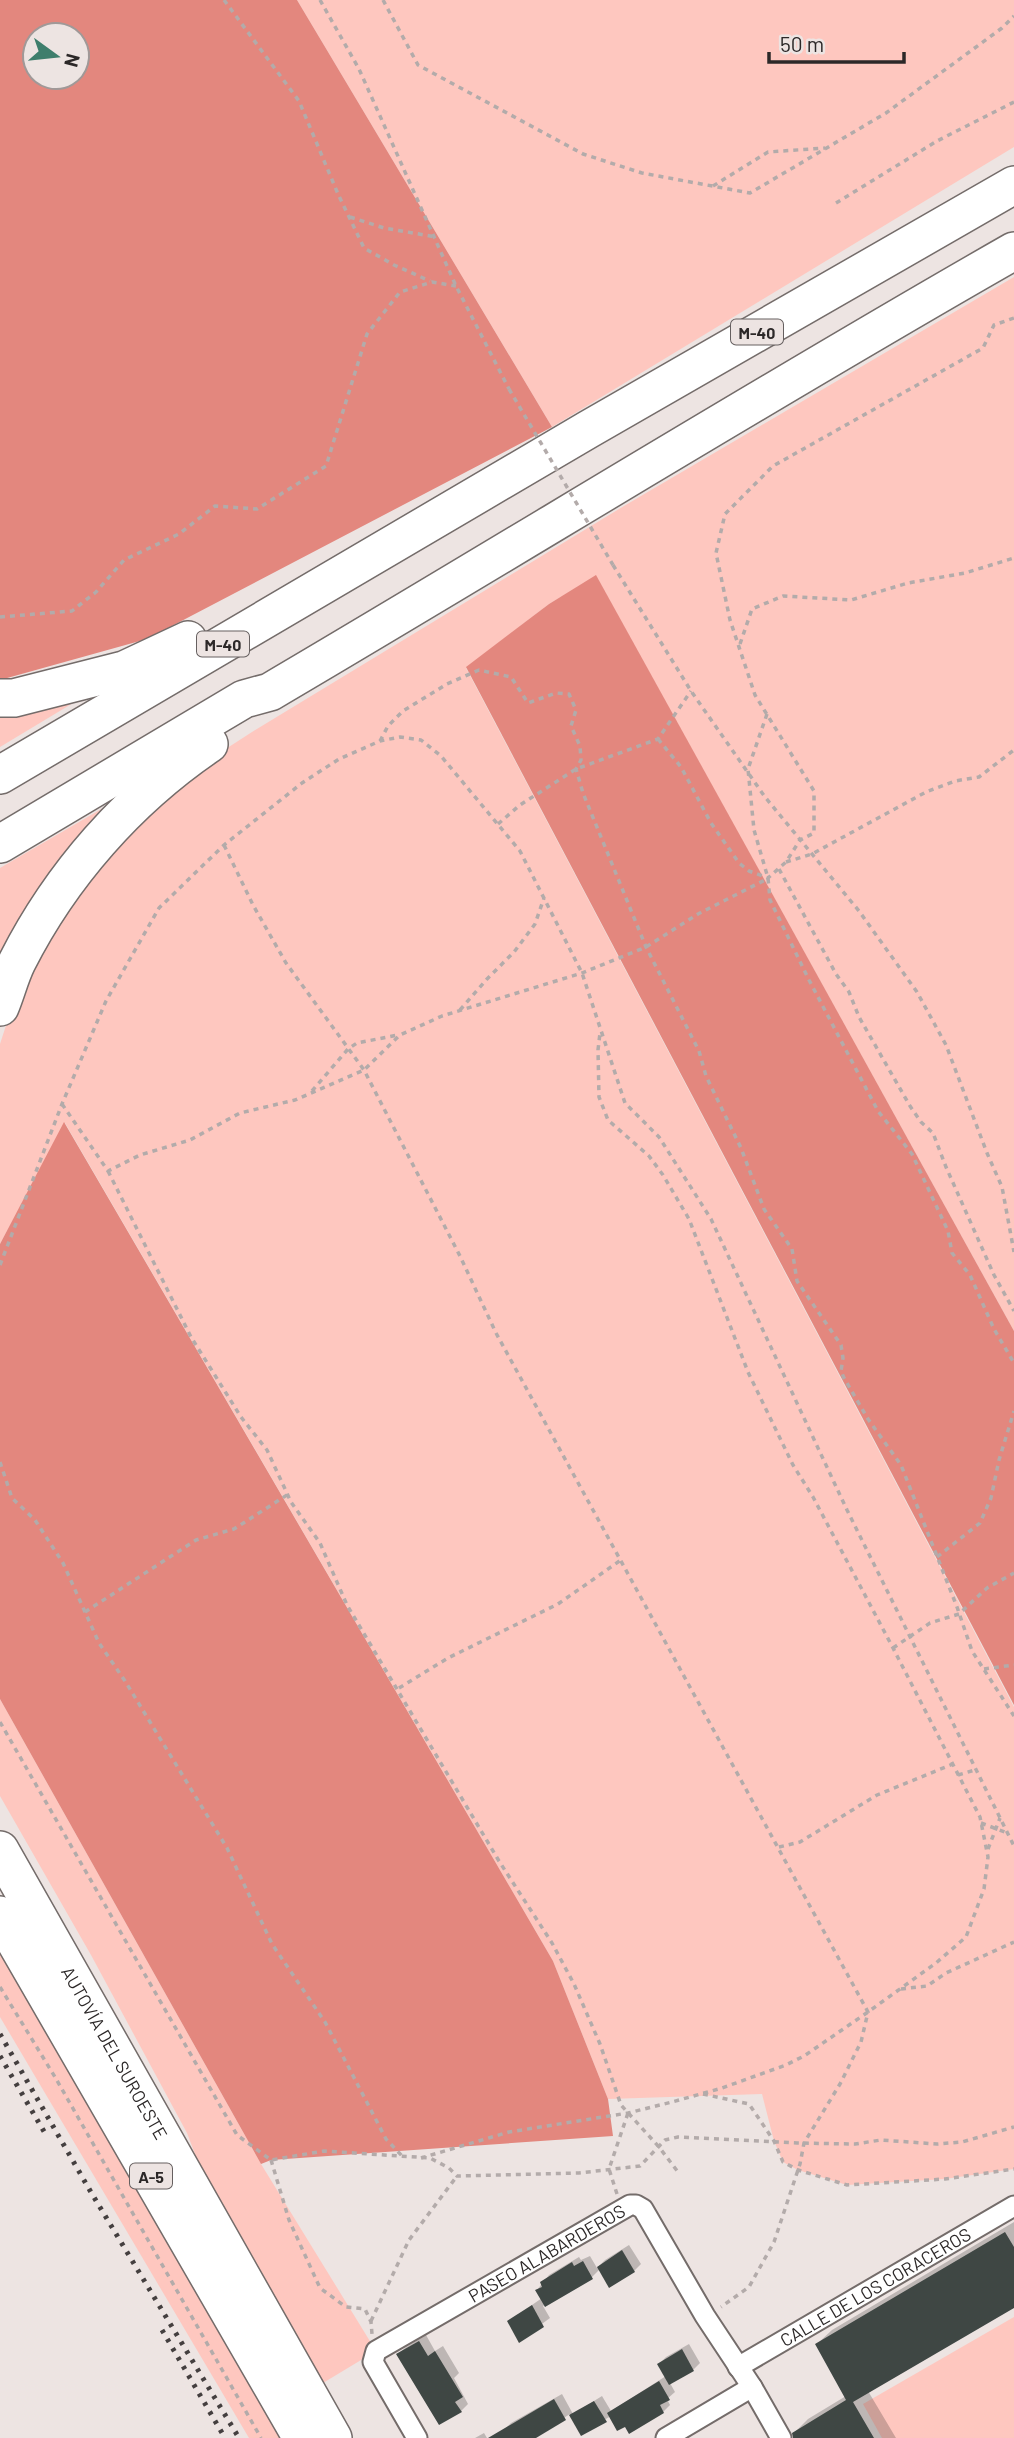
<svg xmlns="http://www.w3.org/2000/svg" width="1014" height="2438" font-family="Barlow,sans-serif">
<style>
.green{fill:#fec7bf}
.forest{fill:#e3877e;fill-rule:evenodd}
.shadow{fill:#0003}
.building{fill:#3f4744}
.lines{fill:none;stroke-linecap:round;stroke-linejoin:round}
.minor-casing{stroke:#746c6a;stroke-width:23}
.motorway-casing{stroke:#746c6a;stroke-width:40}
.path{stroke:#b3abaa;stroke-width:3.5;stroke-dasharray:5 5;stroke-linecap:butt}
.minor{stroke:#fff;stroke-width:19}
.motorway{stroke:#fff;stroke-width:37}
.rail{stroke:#443f3f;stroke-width:5;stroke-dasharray:3.5 7;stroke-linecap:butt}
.path-bridge{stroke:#b3abaa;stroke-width:3.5;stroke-dasharray:5 5;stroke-linecap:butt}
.labels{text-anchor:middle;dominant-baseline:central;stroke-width:7;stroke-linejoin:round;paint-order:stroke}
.shield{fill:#ede4e2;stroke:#666060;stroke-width:2}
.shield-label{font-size:16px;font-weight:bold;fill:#2c2828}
.street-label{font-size:18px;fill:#2c2828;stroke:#ede4e2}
</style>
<rect width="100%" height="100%" fill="#ede4e2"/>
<g class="green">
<path d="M 297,0 L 1014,0 L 1014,147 L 552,427 Z"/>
<path d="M 1014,277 L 1014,1331 L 596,576 L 549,604 L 466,668 L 1014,1707 L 1014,2169 L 945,2179 L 847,2185 L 798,2170 L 783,2162 L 774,2141 L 762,2094 L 608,2099 L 553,1961 L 65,1123 L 0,1244 L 0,1044 L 12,1007 L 40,948 L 111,844 L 201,765 L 252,732 L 624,506 Z"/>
<path d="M 88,694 L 0,747 L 0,710 Z"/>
<path d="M 122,797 L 0,965 L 0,868 Z"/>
<path d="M 0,1699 L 261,2164 L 376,2351 L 323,2383 L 206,2183 L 187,2133 L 91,1955 L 0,1796 Z"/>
<path d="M 0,1951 L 284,2438 L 249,2438 L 0,2017 Z"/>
<path d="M 1014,2317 L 1014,2438 L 882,2438 L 863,2404 Z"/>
</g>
<g class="forest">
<path d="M 0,0 L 297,0 L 552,427 L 147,639 L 0,680 ZM 35,35 L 77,35 L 77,77 L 35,77 Z"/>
<path d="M 596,575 L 1014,1331 L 1014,1705 L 466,667 L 549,604 Z"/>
<path d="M 64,1122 L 553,1961 L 608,2099 L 613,2136 L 271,2160 L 261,2164 L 0,1699 L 0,1244 Z"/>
</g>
<g class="shadow">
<path d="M 1014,2222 L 1014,2306 L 868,2391 L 896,2438 L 797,2438 L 794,2433 L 808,2419 L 846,2396 L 817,2344 L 832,2330 Z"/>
<path d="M 629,2245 L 641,2264 L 634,2271 L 600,2269 L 592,2277 L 543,2306 L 550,2318 L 520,2340 L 509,2321 L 542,2298 L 537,2290 L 549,2275 L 579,2257 L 581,2260 L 590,2256 L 597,2268 L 605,2260 Z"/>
<path d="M 426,2335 L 435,2351 L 443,2346 L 459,2373 L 454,2378 L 468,2404 L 461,2411 L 398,2354 L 405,2348 Z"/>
<path d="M 689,2344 L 700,2363 L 693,2370 L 670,2383 L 675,2392 L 667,2399 L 670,2405 L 663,2412 L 625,2425 L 611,2416 L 582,2433 L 570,2414 L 532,2438 L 509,2438 L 504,2430 L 511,2423 L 562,2394 L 573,2414 L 602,2396 L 611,2411 L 666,2376 L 659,2364 L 666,2357 Z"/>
<path d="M 484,2433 L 487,2438 L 475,2438 Z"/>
</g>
<g class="building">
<path d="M 1005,2232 L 1014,2247 L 1014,2308 L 853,2402 L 874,2438 L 793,2438 L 792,2433 L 846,2400 L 815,2344 Z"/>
<path d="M 622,2250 L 635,2272 L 609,2288 L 597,2267 Z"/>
<path d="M 583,2261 L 593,2279 L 545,2307 L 535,2290 L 542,2287 L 540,2282 L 572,2262 L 574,2266 Z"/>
<path d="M 532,2305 L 544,2327 L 519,2343 L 507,2321 Z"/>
<path d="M 419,2341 L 428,2356 L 435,2351 L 463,2397 L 455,2402 L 462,2412 L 439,2425 L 396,2354 Z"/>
<path d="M 682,2349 L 694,2371 L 669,2385 L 657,2364 Z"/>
<path d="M 659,2381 L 670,2400 L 660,2405 L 664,2413 L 629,2434 L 625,2427 L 617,2431 L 607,2413 Z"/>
<path d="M 554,2399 L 566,2420 L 536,2438 L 488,2438 Z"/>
<path d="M 594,2401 L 607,2422 L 581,2436 L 569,2415 Z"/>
</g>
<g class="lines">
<defs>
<g id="minor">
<path id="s1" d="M 738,2367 L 1014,2206"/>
<path id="s2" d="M 417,2438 L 373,2362 L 376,2351 L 630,2205 L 636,2205 L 643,2209 L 705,2316 L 752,2387 L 781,2438"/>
<path d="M 666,2438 L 752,2387"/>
</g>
<g id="motorway">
<path d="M 0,698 L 14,698 L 124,670 L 188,640"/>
<path d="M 0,775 L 589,429 L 1014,185"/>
<path d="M 0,844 L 244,699 L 270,692 C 518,546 763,394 1014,251"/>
<path d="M 0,1007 C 6,993 10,976 17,962 C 61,875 128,799 209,744"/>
<path id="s3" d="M 0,1850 L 333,2438"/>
<path d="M 0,1915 L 302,2438"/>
</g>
</defs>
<use href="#minor" class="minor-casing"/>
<use href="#motorway" class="motorway-casing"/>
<g class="path">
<path d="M 224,0 L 299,101 L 338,194 L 364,248 L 394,265 L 430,281"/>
<path d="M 320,0 L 359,69 L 456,286 L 509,389"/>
<path d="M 383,0 L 418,65 L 583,154 L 642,173 L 750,193 L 886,113 L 1002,28 L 1014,16"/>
<path d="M 713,186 L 768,152 L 825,148"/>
<path d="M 836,203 L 937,141 L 1014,102"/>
<path d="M 350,217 L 384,228 L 436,237"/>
<path d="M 613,565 L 691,691 L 765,797 L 859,911 L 917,992 L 946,1045 L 987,1153 L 1002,1187 L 1014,1252"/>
<path d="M 0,617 L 72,611 L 96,592 L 124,560 L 179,534 L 215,506 L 257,509 L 326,466 L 367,334 L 400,292 L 432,282 L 456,286"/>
<path d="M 740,644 L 752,609 L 783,596 L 851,600 L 908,583 L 965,573 L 1014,558"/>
<path d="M 767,714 L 748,769 L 754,830 L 768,878 L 770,900 L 809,980 L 878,1111 L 912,1154 L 948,1231 L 952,1253 L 970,1275 L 994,1329 L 1014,1363"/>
<path d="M 658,739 L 681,767 L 711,823 L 739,863 L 749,871 L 768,878 L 786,862 L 800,840 L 814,833 L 814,791 L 755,695 L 730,620 L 716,553 L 725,514 L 773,466 L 983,348 L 994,325 L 1014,318"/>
<path d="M 380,741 L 388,726 L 403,711 L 447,684 L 479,670 L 511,677 L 528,703 L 556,693 L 569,694 L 576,710 L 571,726 L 580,746 L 581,760 L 576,769 L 583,793 L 646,947 L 699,1051 L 706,1076 L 741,1148 L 764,1209 L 792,1249 L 797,1281 L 841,1345 L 843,1358 L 841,1371 L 844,1378 L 868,1419 L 901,1465 L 957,1607 L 972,1651 L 1014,1716"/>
<path d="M 498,824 L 520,805 L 576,769 L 658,739 L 691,691"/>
<path d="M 224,845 L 253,905 L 286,963 L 364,1070 L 460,1256 L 496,1333 L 868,2012 L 861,2042 L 840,2084 L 804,2143 L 800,2164 L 774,2242 L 749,2287 L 721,2307"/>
<path d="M 786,862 L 812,854 L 926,792 L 955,781 L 979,777 L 1014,750"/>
<path d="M 779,869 L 836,974 L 849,992 L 859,1017 L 910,1106 L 921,1122 L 933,1133 L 946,1167 L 994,1275 L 1014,1311"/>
<path d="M 460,1010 L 487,979 L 514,952 L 535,924 L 544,898"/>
<path d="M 312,1091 L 348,1049 L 357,1043 L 398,1035"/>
<path d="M 62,1104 L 108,1171 L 140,1155 L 190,1140 L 240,1113 L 295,1100 L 364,1070 L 400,1035 L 442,1016 L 582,973 L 646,947 L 698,914 L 767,879"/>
<path d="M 108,1171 L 191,1337 L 241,1417 L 267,1450 L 291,1502 L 320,1543 L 347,1605 L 499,1861 L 552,1943 L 574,1984 L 600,2044 L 621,2105 L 659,2147 L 678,2172"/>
<path d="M 0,1265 L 62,1104 L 106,1001 L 159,908 L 224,845 L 302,783 L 339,759 L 380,741 L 400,737 L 421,740 L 441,756 L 520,851 L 582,973 L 625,1103 L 659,1137 L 711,1219 L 847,1510 L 1014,1846"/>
<path d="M 0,1462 L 12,1498 L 35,1520 L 63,1563 L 99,1643 L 125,1681 L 227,1848 L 272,1944 L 325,2022 L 386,2139 L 404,2158"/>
<path d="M 937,1557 L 980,1523 L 991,1498 L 999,1460 L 1014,1411"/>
<path d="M 85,1612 L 196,1540 L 234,1529 L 287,1495"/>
<path d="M 893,1648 L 930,1623 L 959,1614 L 987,1588 L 1014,1573"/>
<path d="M 984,1669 L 1014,1665"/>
<path d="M 399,1688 L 448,1658 L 558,1604 L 621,1560"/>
<path d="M 0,1722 L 237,2135 L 271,2160 L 324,2151 L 430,2158 L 449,2168 L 457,2176 L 579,2173 L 640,2166 L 665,2140 L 678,2137 L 797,2143 L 855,2144 L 881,2140 L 937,2144 L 962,2142 L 1014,2127"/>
<path d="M 958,1775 L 975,1770"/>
<path d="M 981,1823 L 1005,1832"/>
<path d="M 779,1847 L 800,1842 L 877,1795 L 953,1764"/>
<path d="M 988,1849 L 1000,1818"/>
<path d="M 0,1987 L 55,2077 L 261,2438"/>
<path d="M 901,1989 L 927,1986 L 946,1973 L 1014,1942"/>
<path d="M 703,2094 L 749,2104 L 774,2141 L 783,2162 L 798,2170 L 847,2185 L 945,2179 L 1014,2169"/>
<path d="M 421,2158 L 509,2132 L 628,2113 L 672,2102 L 722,2088 L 786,2065 L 804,2056 L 868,2012 L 936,1963 L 966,1937 L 984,1889 L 988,1857 L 980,1817 L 893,1648 L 813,1497 L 793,1465 L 748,1372 L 689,1219 L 663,1175 L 649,1156 L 608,1120 L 599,1097 L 598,1050 L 600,1033"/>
<path d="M 271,2160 L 289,2220 L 320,2288 L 346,2307 L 365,2309 L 371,2322 L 372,2334"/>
<path d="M 617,2194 L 609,2169 L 628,2113"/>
<path d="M 371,2321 L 409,2240 L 457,2176"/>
</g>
<use href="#minor" class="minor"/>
<use href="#motorway" class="motorway"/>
<g class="rail">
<path d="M 0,2034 L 92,2194 L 239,2438"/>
<path d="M 0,2056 L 46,2135"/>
<path d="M 162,2330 L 225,2438"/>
</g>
<path class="path-bridge" d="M 509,389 L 613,565"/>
</g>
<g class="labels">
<g class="shield">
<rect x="731" y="319.5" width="52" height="25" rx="5"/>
<rect x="197" y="631.5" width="52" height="25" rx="5"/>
<rect x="130" y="2163.5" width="42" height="25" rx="5"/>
</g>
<g class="shield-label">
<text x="757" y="332">M-40</text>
<text x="223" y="644">M-40</text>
<text x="151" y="2176">A-5</text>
</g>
<g class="street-label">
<text stroke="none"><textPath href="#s3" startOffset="233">AUTOVÍA DEL SUROESTE</textPath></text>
<text stroke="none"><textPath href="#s2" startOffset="296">PASEO ALABARDEROS</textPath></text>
<text stroke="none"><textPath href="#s1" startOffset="159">CALLE DE LOS CORACEROS</textPath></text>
</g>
</g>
<g transform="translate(56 56) rotate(105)"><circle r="33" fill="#ede4e2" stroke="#a09998" stroke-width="2"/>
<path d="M0-5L12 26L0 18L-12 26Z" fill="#3e7e6c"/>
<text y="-10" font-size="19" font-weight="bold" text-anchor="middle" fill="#2c2828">N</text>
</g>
<path d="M769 52v10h135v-10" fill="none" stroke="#2c2828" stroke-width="3.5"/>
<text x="780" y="52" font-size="21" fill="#2c2828" stroke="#ede4e2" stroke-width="5" paint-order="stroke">50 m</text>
</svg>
